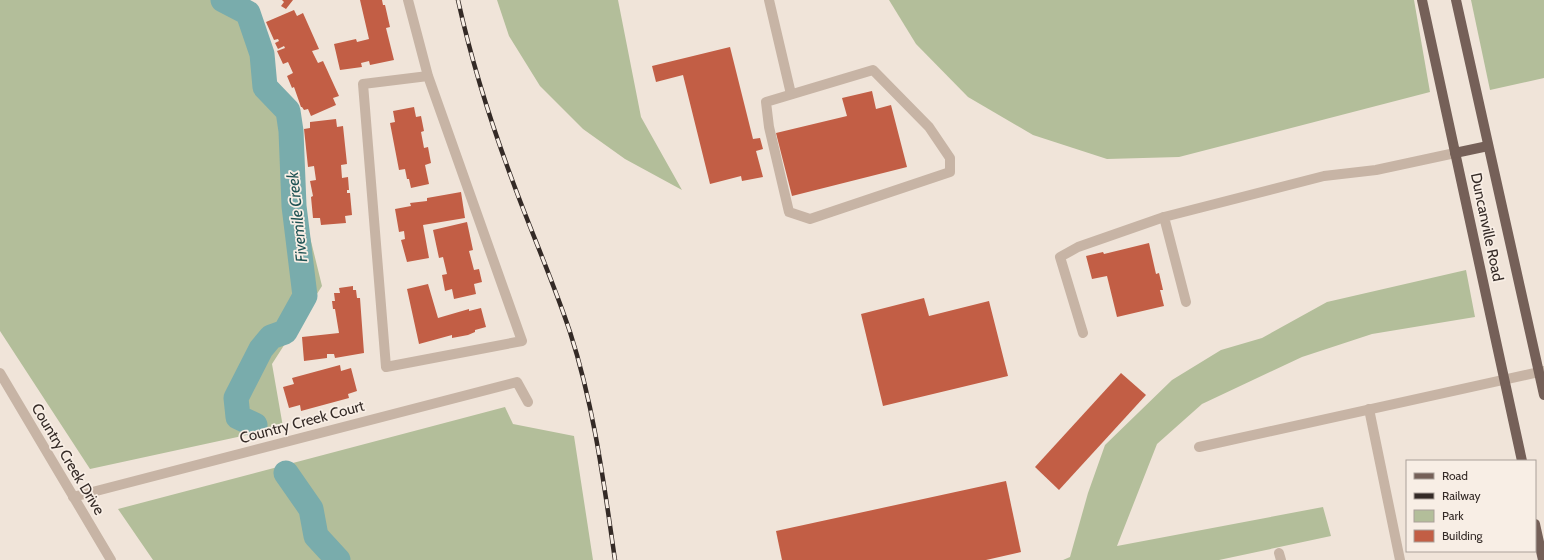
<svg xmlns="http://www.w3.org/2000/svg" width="1544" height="560" font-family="Cabin,sans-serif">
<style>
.green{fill:#b3be9a}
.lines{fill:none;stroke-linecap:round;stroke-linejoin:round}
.river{stroke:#79acac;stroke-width:25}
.building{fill:#c25e45}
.minor{stroke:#c7b4a5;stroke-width:10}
.major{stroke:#756058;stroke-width:10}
.rail-casing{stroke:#342a26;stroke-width:4.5}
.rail{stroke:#f8eee5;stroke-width:3;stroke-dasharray:9;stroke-linecap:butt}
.labels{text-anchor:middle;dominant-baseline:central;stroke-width:3.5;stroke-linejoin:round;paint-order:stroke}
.street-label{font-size:15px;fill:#342a26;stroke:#f8eee5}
.water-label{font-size:16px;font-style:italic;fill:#1e5253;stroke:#f8eee5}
</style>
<rect width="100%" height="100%" fill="#f0e4d9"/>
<g class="green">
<path d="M 0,0 L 238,0 L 254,9 L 322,286 L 272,364 L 283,427 L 90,469 L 0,331 Z"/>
<path d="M 497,0 L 618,0 L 641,117 L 682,190 L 625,159 L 583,129 L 540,86 L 509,36 Z"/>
<path d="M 889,0 L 1414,0 L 1430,92 L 1179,157 L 1107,159 L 1033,135 L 968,97 L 916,44 Z"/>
<path d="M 1471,0 L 1544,0 L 1544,78 L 1490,90 Z"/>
<path d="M 1466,270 L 1475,317 L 1372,334 L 1302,357 L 1202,404 L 1157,444 L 1117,546 L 1323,507 L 1331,536 L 1219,560 L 1063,560 L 1070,557 L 1088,493 L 1105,445 L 1172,380 L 1221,350 L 1262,338 L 1327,302 Z"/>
<path d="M 505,407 L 513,424 L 574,436 L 593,560 L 153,560 L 118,509 Z"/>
</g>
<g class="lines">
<g class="river">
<path d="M 223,0 L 248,13 L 262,54 L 265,87 L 288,111 L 291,131 L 294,206 L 305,296 L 285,332 L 271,337 L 261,349 L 236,398 L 238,417 L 255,425"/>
<path d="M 286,473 L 311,509 L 316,536 L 338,560"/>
</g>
</g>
<g class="building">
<path d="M 282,0 L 293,0 L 286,9 L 281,6 L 284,2 Z"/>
<path d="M 360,0 L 382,0 L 383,5 L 385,5 L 390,27 L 386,28 L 394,60 L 370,65 L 369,61 L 361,63 L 362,67 L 340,70 L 334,44 L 356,39 L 357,42 L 369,39 Z"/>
<path d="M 294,10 L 297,16 L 303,13 L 319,49 L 312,51 L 318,63 L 323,61 L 339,96 L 333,98 L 336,105 L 311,116 L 308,109 L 304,110 L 302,107 L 301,107 L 294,87 L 292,88 L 287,76 L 293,73 L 288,62 L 283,64 L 277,51 L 285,48 L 284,46 L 278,49 L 275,43 L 279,41 L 278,39 L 274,40 L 266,22 Z"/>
<path d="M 730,47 L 753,139 L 760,138 L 763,149 L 756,151 L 763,177 L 742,181 L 741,176 L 710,184 L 683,75 L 656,82 L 652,66 Z"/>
<path d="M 872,91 L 876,109 L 891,105 L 907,167 L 792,196 L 776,133 L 847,116 L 842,98 Z"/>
<path d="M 414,107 L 416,117 L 421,116 L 424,131 L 421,132 L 424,148 L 428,147 L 431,163 L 425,165 L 429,184 L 411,188 L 409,179 L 407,179 L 405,169 L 399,170 L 390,123 L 395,122 L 393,111 Z"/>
<path d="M 336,119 L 337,127 L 343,126 L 347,164 L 341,165 L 342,178 L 348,177 L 349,190 L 347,190 L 347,193 L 350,193 L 352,215 L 345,216 L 346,223 L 321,225 L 320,218 L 313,218 L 311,197 L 313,196 L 310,181 L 316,180 L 314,166 L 308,167 L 304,129 L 310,128 L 310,122 Z"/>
<path d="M 461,192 L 465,218 L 423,225 L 429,258 L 407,262 L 401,240 L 405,239 L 404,231 L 399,232 L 395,209 L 411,206 L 410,203 L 427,201 L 427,198 Z"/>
<path d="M 467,222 L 473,250 L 469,251 L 474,270 L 479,269 L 482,282 L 474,284 L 476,294 L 454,299 L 452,289 L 445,291 L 442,275 L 447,274 L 443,257 L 439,258 L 433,230 Z"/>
<path d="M 1149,243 L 1156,274 L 1159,273 L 1163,290 L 1160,290 L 1164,306 L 1117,317 L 1107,276 L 1092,279 L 1086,256 L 1103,252 L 1104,254 Z"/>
<path d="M 428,284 L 438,318 L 469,309 L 469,311 L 481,308 L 486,327 L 475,330 L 475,332 L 468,335 L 452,338 L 452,335 L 419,344 L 407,289 Z"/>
<path d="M 353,286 L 353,290 L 356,290 L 357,298 L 360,298 L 364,353 L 335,358 L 334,354 L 327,354 L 327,358 L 304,361 L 302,337 L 339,333 L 335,309 L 333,309 L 332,301 L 335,301 L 334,293 L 340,293 L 339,288 Z"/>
<path d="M 924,298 L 929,316 L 989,301 L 1008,376 L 883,406 L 861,314 Z"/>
<path d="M 340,365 L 341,371 L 351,368 L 357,391 L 348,394 L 349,398 L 301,411 L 300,405 L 289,408 L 283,387 L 294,384 L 292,378 Z"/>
<path d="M 1121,373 L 1146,395 L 1059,490 L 1035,467 Z"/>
<path d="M 1006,481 L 1021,552 L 986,560 L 782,560 L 776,531 Z"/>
</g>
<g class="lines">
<g class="minor">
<path d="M 408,0 L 428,76 L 522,341 L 386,367 L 363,84 L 428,76"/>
<path d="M 769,0 L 791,94"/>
<path d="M 873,70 L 929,127 L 950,158 L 950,172 L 810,219 L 789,212 L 769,127 L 766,102 Z"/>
<path d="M 1186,302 L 1164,217 L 1324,176 L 1376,170 L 1455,153"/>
<path d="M 1083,333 L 1060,257 L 1078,247 L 1164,217"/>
<path d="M 0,373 L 111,560"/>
<path d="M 1369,409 L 1400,560"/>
<path d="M 1199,447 L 1544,371"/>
<path d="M 73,497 L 517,382 L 528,402"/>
<path d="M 1279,553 L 1281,560"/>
</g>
<g class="major">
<path d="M 1422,0 L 1522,461"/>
<path d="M 1456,0 L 1544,395"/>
<path d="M 1455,153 L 1488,146"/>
<path d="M 1535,524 L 1543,560"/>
</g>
<defs>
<path id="rail" d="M 458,0 C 471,59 489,117 510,174 C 529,227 552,278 570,332 C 594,406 604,484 615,560"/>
</defs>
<use href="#rail" class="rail-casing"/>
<use href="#rail" class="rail"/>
</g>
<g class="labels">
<g class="street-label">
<text transform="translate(1487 227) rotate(78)">Duncanville Road</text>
<text transform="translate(302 422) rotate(-15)">Country Creek Court</text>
<text transform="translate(68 459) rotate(59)">Country Creek Drive</text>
</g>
<g class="water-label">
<text transform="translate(297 217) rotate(-96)">Fivemile Creek</text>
</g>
</g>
<rect x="1406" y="460" width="130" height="92" fill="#f8eee5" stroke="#aaa099"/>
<rect x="1414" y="473" width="20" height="6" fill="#756058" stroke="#aaa099"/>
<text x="1442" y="480" font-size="12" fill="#342a26">Road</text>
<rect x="1414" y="493" width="20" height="6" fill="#342a26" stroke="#aaa099"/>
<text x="1442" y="500" font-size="12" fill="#342a26">Railway</text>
<rect x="1414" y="510" width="20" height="12" fill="#b3be9a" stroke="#aaa099"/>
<text x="1442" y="520" font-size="12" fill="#342a26">Park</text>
<rect x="1414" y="530" width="20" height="12" fill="#c25e45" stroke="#aaa099"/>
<text x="1442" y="540" font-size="12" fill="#342a26">Building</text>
</svg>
